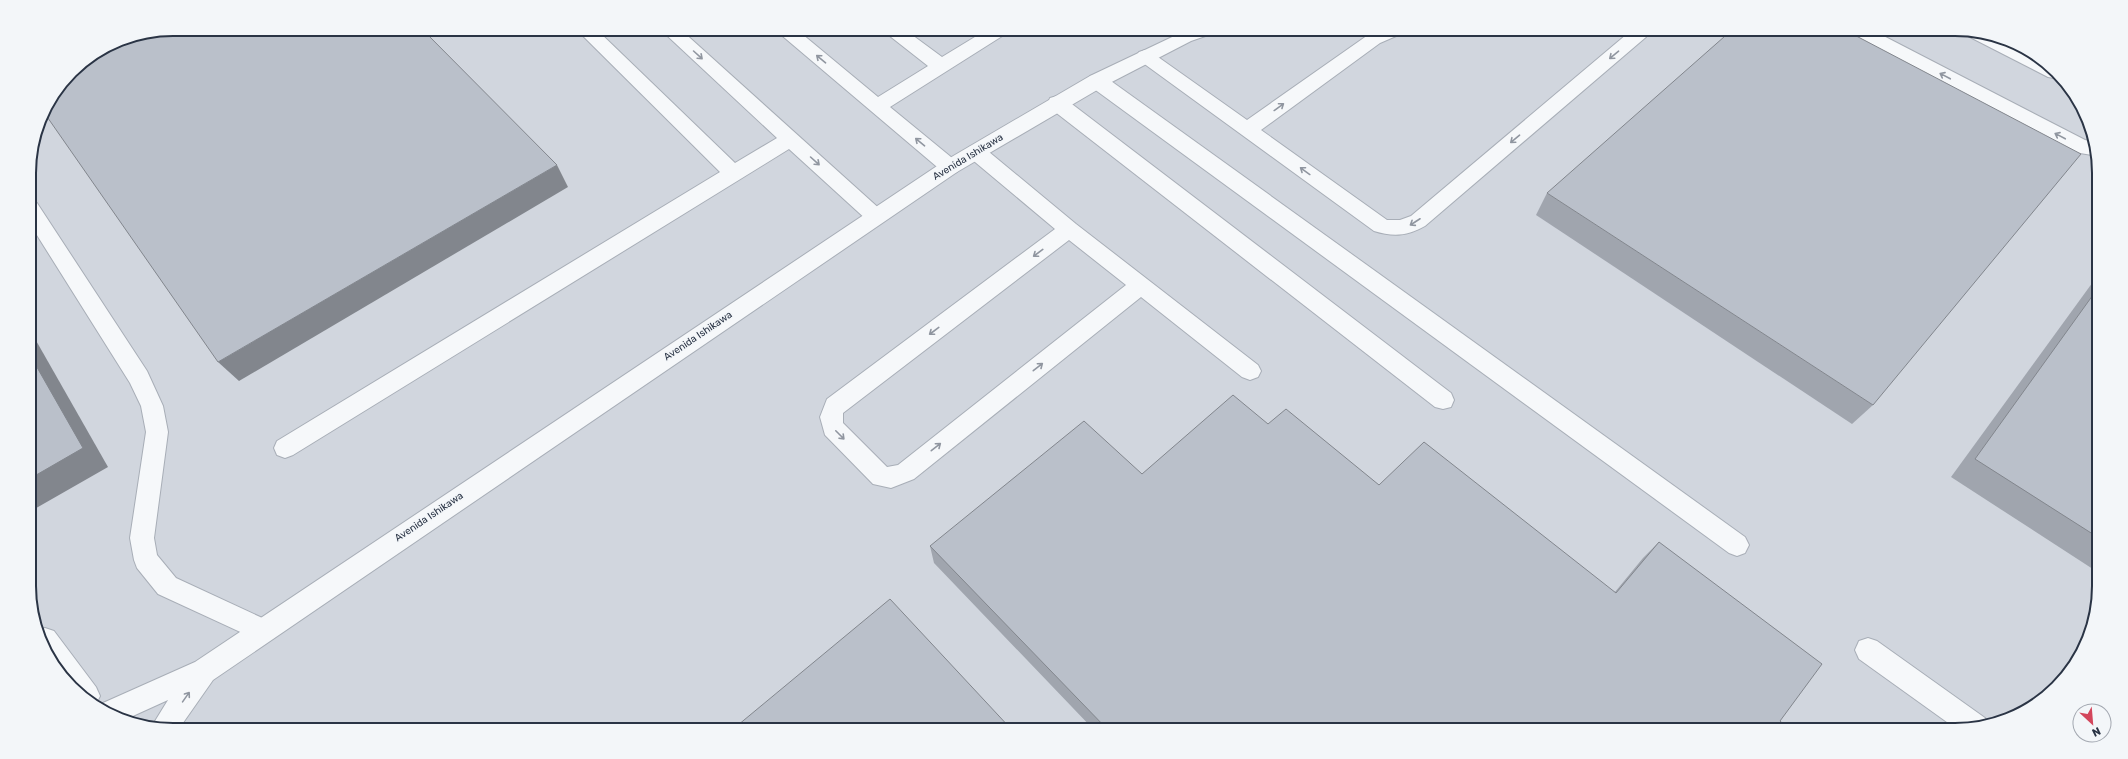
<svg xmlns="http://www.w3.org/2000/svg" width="2128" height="759" font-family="Rubik,sans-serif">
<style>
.built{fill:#d1d6de}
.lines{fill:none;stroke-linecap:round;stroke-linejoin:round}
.lane-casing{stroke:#a8aeb7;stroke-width:2}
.street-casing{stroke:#a8aeb7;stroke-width:2}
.lane{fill:#f6f8fa;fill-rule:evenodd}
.street{fill:#f6f8fa;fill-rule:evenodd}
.wall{fill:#a0a5ae}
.shaded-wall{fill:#82868d}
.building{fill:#bac0ca;stroke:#82868d}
.oneway{stroke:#9096a0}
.labels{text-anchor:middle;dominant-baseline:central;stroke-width:3;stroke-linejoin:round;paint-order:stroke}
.street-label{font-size:10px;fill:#2a3445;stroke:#f3f6f9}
.rim{fill:none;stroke:#2a3445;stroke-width:2}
</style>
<rect width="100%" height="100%" fill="#e3e7ec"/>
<path class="built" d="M 173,29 L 1955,29 L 2001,37 L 2063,78 L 2084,110 L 2098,154 L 2099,586 L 2091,632 L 2075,666 L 2042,700 L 2001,722 L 1964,730 L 173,730 L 127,722 L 65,681 L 32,614 L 29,164 L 44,110 Z"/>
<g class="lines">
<defs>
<g id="lane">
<path d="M 576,29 L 596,29 L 735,163 L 777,138 L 660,29 L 680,29 L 882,211 L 885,216 L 882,221 L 875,224 L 868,221 L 789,149 L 293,455 L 285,458 L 277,455 L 274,448 L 277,441 L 720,172 Z"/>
<path d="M 776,29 L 796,29 L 878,97 L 928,66 L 886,33 L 883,29 L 904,29 L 942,57 L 988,29 L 1010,29 L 1007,33 L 890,107 L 957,162 L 960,167 L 957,172 L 950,174 L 943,172 L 779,33 Z"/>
<path d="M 1381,29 L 1406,29 L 1403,33 L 1380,43 L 1261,130 L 1387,220 L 1400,220 L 1411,216 L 1633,29 L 1651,29 L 1646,37 L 1425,226 C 1408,236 1393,237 1374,231 L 1139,60 L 1136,56 L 1139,52 L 1145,50 L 1151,52 L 1247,120 L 1368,35 Z"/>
<path d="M 1847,29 L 1870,29 L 2085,140 L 2094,142 L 2098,156 L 2074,152 L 1850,33 Z"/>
<path d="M 1966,31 L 1997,36 L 2060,76 L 2054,78 L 2048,77 L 1968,36 Z"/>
<path d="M 1097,75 L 1104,76 L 1745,537 L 1749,545 L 1745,553 L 1737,556 L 1729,553 L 1090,86 L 1088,81 L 1090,76 Z"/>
<path d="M 1057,96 L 1064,98 L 1451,393 L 1454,400 L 1451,407 L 1443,409 L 1435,407 L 1050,108 L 1048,103 L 1050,98 Z"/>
<path d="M 976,145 L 983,147 L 1076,224 L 1258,365 L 1261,371 L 1258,377 L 1250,380 L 1242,377 L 1141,297 L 914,479 L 891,488 L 873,484 L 825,435 L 820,417 L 827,399 L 1055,229 L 969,157 L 966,152 L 969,147 ZM 1069,240 L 1126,285 L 898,465 L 887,467 L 843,423 L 843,413 Z"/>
<path d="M 30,200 L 37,203 L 147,371 L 163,406 L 168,432 L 154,538 L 157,555 L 176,578 L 271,622 L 275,630 L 271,638 L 262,642 L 158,594 L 137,568 L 134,560 L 130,538 L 146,432 L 141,406 L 130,383 L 30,224 Z"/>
<path d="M 45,628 L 54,631 L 96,687 L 100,696 L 97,702 L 65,681 L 40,630 Z"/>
<path d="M 1868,638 L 1877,641 L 1985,718 L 1988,725 L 1958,730 L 1859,659 L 1855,650 L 1859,641 Z"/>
</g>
<path id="street" d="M 1189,29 L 1217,29 L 1214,33 L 1191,41 L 1104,86 L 957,172 L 213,680 L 178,730 L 152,726 L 168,700 L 124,720 L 102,705 L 103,703 L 195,662 L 943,162 L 1090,76 Z"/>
</defs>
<use href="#lane" class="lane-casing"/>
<use href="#street" class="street-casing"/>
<use href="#lane" class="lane"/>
<use href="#street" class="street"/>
</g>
<g class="wall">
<path d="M 1547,193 L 1873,405 L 1852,424 L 1536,215 Z"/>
<path d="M 2098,275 L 2099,573 L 1951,477 Z"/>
<path d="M 1268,424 L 1379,485 L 1615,592 L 1643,558 L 1659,542 L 1780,721 L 1790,730 L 1094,730 L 934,563 L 930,546 L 1142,474 Z"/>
</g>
<g class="shaded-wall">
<path d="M 557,165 L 568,187 L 239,381 L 218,362 Z"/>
<path d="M 30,330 L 108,467 L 31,511 L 30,355 Z"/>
</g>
<g class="building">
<path d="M 173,29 L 422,29 L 557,165 L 218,362 L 43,111 L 78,65 L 118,40 Z"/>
<path d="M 1733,29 L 1843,29 L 2081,154 L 1873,405 L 1547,193 Z"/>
<path d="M 2098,288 L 2099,538 L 1975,459 Z"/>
<path d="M 30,355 L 83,448 L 31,478 Z"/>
<path d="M 1233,395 L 1268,424 L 1286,409 L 1379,485 L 1424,442 L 1616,593 L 1659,542 L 1822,664 L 1780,721 L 1790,730 L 1108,730 L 930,546 L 1084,421 L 1142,474 Z"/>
<path d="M 890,599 L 1012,730 L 732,730 Z"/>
</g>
<defs><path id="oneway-shaft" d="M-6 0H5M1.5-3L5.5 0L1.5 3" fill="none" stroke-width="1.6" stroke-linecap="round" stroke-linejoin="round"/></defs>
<g class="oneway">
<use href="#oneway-shaft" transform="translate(698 55) rotate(42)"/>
<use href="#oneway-shaft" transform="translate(1614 55) rotate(140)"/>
<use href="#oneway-shaft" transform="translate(821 59) rotate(-140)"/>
<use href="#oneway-shaft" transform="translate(1945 76) rotate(-152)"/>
<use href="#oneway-shaft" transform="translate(1279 107) rotate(-36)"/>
<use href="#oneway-shaft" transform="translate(2060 136) rotate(-152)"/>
<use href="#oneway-shaft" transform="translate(1515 139) rotate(140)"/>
<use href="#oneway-shaft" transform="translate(920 142) rotate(-140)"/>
<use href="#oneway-shaft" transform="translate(815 161) rotate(42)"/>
<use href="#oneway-shaft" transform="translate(1305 171) rotate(-144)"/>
<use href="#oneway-shaft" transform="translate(1415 222) rotate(147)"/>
<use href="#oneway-shaft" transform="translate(1038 253) rotate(143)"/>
<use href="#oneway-shaft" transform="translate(934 331) rotate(143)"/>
<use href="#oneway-shaft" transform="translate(1038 367) rotate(-38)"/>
<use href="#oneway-shaft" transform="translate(840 435) rotate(45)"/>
<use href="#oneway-shaft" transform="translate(936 447) rotate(-38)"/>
<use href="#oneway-shaft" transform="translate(186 697) rotate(-55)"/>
</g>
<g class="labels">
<g class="street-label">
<text transform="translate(968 157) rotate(-31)">Avenida Ishikawa</text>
<text transform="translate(698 336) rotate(-34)">Avenida Ishikawa</text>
<text transform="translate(429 517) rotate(-34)">Avenida Ishikawa</text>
</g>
</g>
<path d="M0 0H2128V759H0ZM173 36H1955A137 137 0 0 1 2092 173V586A137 137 0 0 1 1955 723H173A137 137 0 0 1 36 586V173A137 137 0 0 1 173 36Z" fill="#f3f6f9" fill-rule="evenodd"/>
<path class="rim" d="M173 36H1955A137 137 0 0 1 2092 173V586A137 137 0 0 1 1955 723H173A137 137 0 0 1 36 586V173A137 137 0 0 1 173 36Z"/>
<g transform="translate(2092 723) rotate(154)"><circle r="19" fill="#f3f6f9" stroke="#a3a8b1"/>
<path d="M0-3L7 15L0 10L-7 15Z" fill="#d3465c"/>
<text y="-6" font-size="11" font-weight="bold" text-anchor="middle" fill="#2a3445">N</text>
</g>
</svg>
